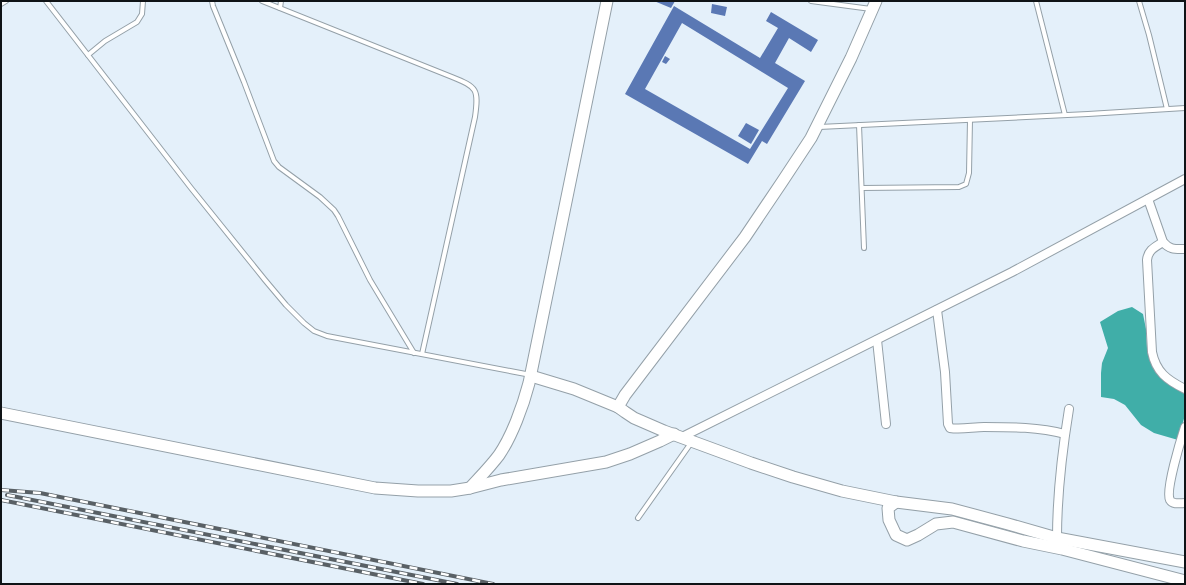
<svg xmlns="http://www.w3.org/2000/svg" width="1186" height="585" font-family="'IBM Plex Sans',sans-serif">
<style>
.water{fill:#40aea8}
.building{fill:#5a78b4;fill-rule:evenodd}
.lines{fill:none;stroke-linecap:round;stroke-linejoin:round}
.lane-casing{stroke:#94a0a8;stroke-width:6}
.street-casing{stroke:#94a0a8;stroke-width:10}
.secondary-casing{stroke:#94a0a8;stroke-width:13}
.lane{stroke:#fff;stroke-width:4}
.street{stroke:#fff;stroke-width:8}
.secondary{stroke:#fff;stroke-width:11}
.rail-casing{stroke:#596065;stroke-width:4}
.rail{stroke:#fff;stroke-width:2.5;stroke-dasharray:8;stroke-linecap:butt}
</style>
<rect width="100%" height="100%" fill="#e4f0fa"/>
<path class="water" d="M 1132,307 L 1143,314 L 1146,329 L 1147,348 L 1155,368 L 1168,384 L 1185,394 L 1185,415 L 1178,440 L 1154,433 L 1141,425 L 1125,405 L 1114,399 L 1101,397 L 1101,373 L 1102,363 L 1108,348 L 1100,322 L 1118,311 Z"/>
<g class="building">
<path d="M 654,1 L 675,1 L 671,8 Z"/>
<path d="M 712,4 L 727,7 L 725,16 L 711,13 Z"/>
<path d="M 674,6 L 760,58 L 778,28 L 766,21 L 771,12 L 818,40 L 811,52 L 789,38 L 775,63 L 805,81 L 767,144 L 762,141 L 748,164 L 625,94 ZM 682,23 L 788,88 L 750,149 L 645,89 Z"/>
<path d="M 665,56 L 670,59 L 666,64 L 662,62 Z"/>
<path d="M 746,123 L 759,130 L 751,144 L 738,136 Z"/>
</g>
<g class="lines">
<defs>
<g id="lane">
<path d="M 46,1 L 191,188 L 265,280 L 286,305 L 304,323 L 314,331 L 327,336 L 531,375"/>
<path d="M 212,1 L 213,6 L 244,82 L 274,161 L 279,167 L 320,197 L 334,210 L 338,216 L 370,280 L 414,353"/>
<path d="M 262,1 L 452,77 C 477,87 479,89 475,117 L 422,354"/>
<path d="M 811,1 L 871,9"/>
<path d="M 1036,1 L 1065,115"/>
<path d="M 1139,1 L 1149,35 L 1167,109"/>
<path d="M 1,4 L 6,1"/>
<path d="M 280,8 L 281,1"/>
<path d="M 88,55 L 105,41 L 137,22 L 142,14 L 143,1"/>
<path d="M 859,125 L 864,248"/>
<path d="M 819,127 L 1088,114 L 1185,108"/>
<path d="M 862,188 L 959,187 L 966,184 L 969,173 L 970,120"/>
<path d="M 638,518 L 691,443"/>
</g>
<g id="street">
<path d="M 1148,199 L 1163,242 C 1170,250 1175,249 1185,249"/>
<path d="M 1163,242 C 1155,247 1148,250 1147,260 L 1152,352 C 1156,372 1167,380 1185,389"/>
<path d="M 937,310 L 945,372 L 948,424 L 950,428 C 961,430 973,427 984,427 C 1012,427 1039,427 1065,434"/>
<path d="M 877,340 L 886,424"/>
<path d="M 1185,427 C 1181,439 1165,491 1170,500 C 1173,505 1181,503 1185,503"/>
<path d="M 682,437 L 1012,272 L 1185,179"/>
<path d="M 1057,538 C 1057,495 1062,452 1069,409"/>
</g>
<g id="secondary">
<path d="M 876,1 L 851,58 L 811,138 L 782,182 L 745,237 L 625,395 L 618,407 L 625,412 L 634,418 L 664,431 L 751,463 L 793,477 L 842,491 L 896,502 L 952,509 L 1008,524 L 1057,538 L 1185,562"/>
<path d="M 531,376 L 574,389 L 618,407"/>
<path d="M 1,413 L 375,488 L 418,491 L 451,491 L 470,488 L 501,480 L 606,462 L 630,454 L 660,441 L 674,434"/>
<path d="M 470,488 C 480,477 490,467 499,455 C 512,436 523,406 529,383 L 607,1"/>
<path d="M 896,502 L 888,508 L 889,520 L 896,535 L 907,540 L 918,535 L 936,524 L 953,522 L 1023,541 L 1062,549 L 1185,581"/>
</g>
</defs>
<use href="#lane" class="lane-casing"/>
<use href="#street" class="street-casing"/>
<use href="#secondary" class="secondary-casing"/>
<use href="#lane" class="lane"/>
<use href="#street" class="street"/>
<use href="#secondary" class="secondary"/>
<defs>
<g id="rail">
<path d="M 1,490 L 40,493 L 493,584"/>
<path d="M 7,495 L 457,584"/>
<path d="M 1,500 L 423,584"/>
</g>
</defs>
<use href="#rail" class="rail-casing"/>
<use href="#rail" class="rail"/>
</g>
<rect width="1186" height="585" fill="none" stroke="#0f1316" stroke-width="4"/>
</svg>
